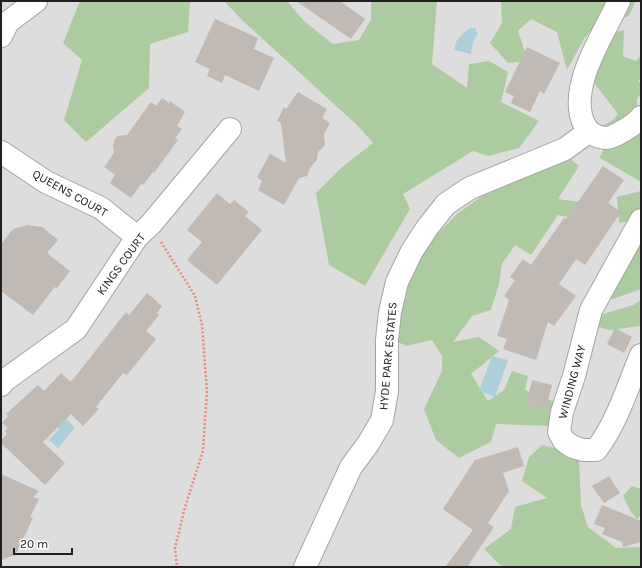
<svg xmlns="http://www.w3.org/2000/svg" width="642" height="568" font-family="Karla,sans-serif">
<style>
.residential{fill:#dedddd}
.forest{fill:#adcba0}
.water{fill:#accfd9}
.building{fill:#c0b9b4}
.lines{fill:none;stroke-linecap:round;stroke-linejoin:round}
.minor-casing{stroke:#a4a4a4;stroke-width:24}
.path{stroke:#ed877c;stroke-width:2.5;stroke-dasharray:2 2;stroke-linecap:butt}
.minor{stroke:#fff;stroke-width:22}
.labels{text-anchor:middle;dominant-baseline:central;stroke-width:4;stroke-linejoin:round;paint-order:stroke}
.street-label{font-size:12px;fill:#202020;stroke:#fff}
</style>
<rect width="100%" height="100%" fill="#f0ede8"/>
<rect class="residential" x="1" y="1" width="640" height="566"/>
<g class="forest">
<path d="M 80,1 L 195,1 L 190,2 L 188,32 L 150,44 L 149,88 L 86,142 L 64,120 L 82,60 L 63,43 Z"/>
<path d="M 224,1 L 287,1 L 304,21 L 333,44 L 359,40 L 371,19 L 371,1 L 437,1 L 432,64 L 467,88 L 469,64 L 489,61 L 508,72 L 501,102 L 539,121 L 519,148 L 488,156 L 473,151 L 403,194 L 410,209 L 365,286 L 329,265 L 316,193 L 341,168 L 373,143 L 358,126 L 243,21 Z"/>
<path d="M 501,1 L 636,1 L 629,16 L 596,26 L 585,37 L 567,70 L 557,32 L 531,19 L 518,31 L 528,61 L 508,63 L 490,43 L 502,23 Z"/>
<path d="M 624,30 L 623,56 L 636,61 L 641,55 L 641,79 L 638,80 L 641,84 L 641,94 L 637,98 L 637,106 L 641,108 L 641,182 L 600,158 L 603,150 L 615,146 L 599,128 L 613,120 L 618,114 L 591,79 L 609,34 Z"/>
<path d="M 569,158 L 579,166 L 558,199 L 587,203 L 576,219 L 558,215 L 531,255 L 515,245 L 502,264 L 499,284 L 491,310 L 472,316 L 453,342 L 479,337 L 499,351 L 471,374 L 488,401 L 504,390 L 512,371 L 528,376 L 525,390 L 557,403 L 549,426 L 496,424 L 491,442 L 459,458 L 436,440 L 424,409 L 442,371 L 442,356 L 432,340 L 406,346 L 398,342 L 404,285 L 426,246 L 456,215 L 486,193 Z"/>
<path d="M 641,191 L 641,226 L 629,221 L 619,223 L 617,197 Z"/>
<path d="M 641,235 L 641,289 L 613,299 L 606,295 Z"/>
<path d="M 641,300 L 641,326 L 609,330 L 595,326 L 597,316 L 633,305 Z"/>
<path d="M 542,445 L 559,449 L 579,458 L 581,505 L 588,527 L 616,548 L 641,547 L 641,567 L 504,567 L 500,565 L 484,549 L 511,529 L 515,507 L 547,498 L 522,481 L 529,457 Z"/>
<path d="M 632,486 L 641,489 L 641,515 L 637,519 L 631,512 L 623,496 Z"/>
</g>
<g class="water">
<path d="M 470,28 L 475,28 L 478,34 L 473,42 L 471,54 L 455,50 C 454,40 462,34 470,28 Z"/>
<path d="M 492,356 L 508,360 L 495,397 L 479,391 Z"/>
<path d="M 52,405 L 75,428 L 58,448 L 49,440 L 59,429 L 44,414 Z"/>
</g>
<g class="building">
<path d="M 296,1 L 340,1 L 365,19 L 351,39 Z"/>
<path d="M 215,19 L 258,38 L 254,49 L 274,58 L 259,91 L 225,75 L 222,83 L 207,76 L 210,69 L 195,62 Z"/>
<path d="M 527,47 L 560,63 L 544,94 L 540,91 L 530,112 L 511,103 L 514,96 L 505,92 Z"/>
<path d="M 298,92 L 327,109 L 322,118 L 330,123 L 324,134 L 325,145 L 318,152 L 317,160 L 310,168 L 307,176 L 299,178 L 284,205 L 258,190 L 262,181 L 257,177 L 270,154 L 286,163 L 281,123 L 277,121 L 284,107 L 286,109 Z"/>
<path d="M 162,98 L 169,103 L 170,101 L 185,112 L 177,126 L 182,129 L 175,138 L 178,140 L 154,173 L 153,172 L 143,185 L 141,184 L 131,198 L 110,183 L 115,175 L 104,167 L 114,153 L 113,146 L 115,139 L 118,136 L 127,135 L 151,102 L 156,106 Z"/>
<path d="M 603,166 L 624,180 L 608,203 L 621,212 L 585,265 L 576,259 L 559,284 L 576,296 L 554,326 L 548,322 L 536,360 L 503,349 L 507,339 L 497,336 L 509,300 L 504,296 L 515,280 L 510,277 L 523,259 L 531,265 L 564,218 L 566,219 Z"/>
<path d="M 217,193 L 230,204 L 234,200 L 249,212 L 245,216 L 262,230 L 217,285 L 187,260 L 202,242 L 187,230 Z"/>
<path d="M 27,225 L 42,227 L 58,240 L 47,253 L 70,271 L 57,288 L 55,287 L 33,315 L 1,291 L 1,244 L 13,229 Z"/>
<path d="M 147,293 L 162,306 L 157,313 L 159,315 L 146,331 L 156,339 L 127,375 L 123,373 L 96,407 L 99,409 L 83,426 L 71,414 L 43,442 L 65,463 L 45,485 L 1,443 L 1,440 L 7,434 L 5,431 L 8,428 L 2,423 L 8,416 L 6,414 L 38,385 L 44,391 L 61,373 L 71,382 L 126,312 L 129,315 Z"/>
<path d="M 615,328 L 632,337 L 624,353 L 607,344 Z"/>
<path d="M 532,380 L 552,385 L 546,409 L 526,404 Z"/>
<path d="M 518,447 L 524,466 L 503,473 L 509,491 L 488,523 L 494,527 L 467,567 L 445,567 L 473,530 L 443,509 L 475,460 Z"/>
<path d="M 1,474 L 39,491 L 33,497 L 39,499 L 30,517 L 33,518 L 17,552 L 12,556 L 1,560 Z"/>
<path d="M 609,476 L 620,493 L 604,503 L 592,486 Z"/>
<path d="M 602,505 L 641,521 L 641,542 L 623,547 L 622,542 L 602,534 L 605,528 L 594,524 Z"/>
</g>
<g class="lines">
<defs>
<g id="minor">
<path d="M 619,1 C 604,34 567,87 584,124 C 589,133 595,137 605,138 C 613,139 637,123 641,117"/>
<path d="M 1,36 L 8,22 L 36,1"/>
<path d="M 1,152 L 46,182 L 101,208 L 137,237"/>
<path d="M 641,220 L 591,310 L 574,376 L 562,412 L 559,432 L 564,441 L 573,447 L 583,450 L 596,450 C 617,423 628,386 641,355"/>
<path d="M 1,385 L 5,380 L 76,329 L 137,237 L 151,224 L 230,129"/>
<path d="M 305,567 L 351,467 L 368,444 L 382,420 L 387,391 L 387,340 L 390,312 L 397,282 L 412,251 L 427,228 L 446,204 L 470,188 L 565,149 L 588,132"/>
</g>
</defs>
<use href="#minor" class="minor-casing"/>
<path class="path" d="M 161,242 L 195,296 L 202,325 L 207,392 L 203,451 L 185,507 L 175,548 L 177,567"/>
<use href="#minor" class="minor"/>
</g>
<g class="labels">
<g class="street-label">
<text transform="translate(70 193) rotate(29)">QUEENS COURT</text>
<text transform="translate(121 264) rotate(-54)">KINGS COURT</text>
<text transform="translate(388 356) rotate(-85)">HYDE PARK ESTATES</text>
<text transform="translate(572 382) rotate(-75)">WINDING WAY</text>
</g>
</g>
<rect width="642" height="568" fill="none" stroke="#202020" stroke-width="4"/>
<path d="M14 548v6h58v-6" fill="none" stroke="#202020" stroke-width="2"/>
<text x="20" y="548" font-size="12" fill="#202020" stroke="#ffffff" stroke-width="3" paint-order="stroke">20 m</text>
</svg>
